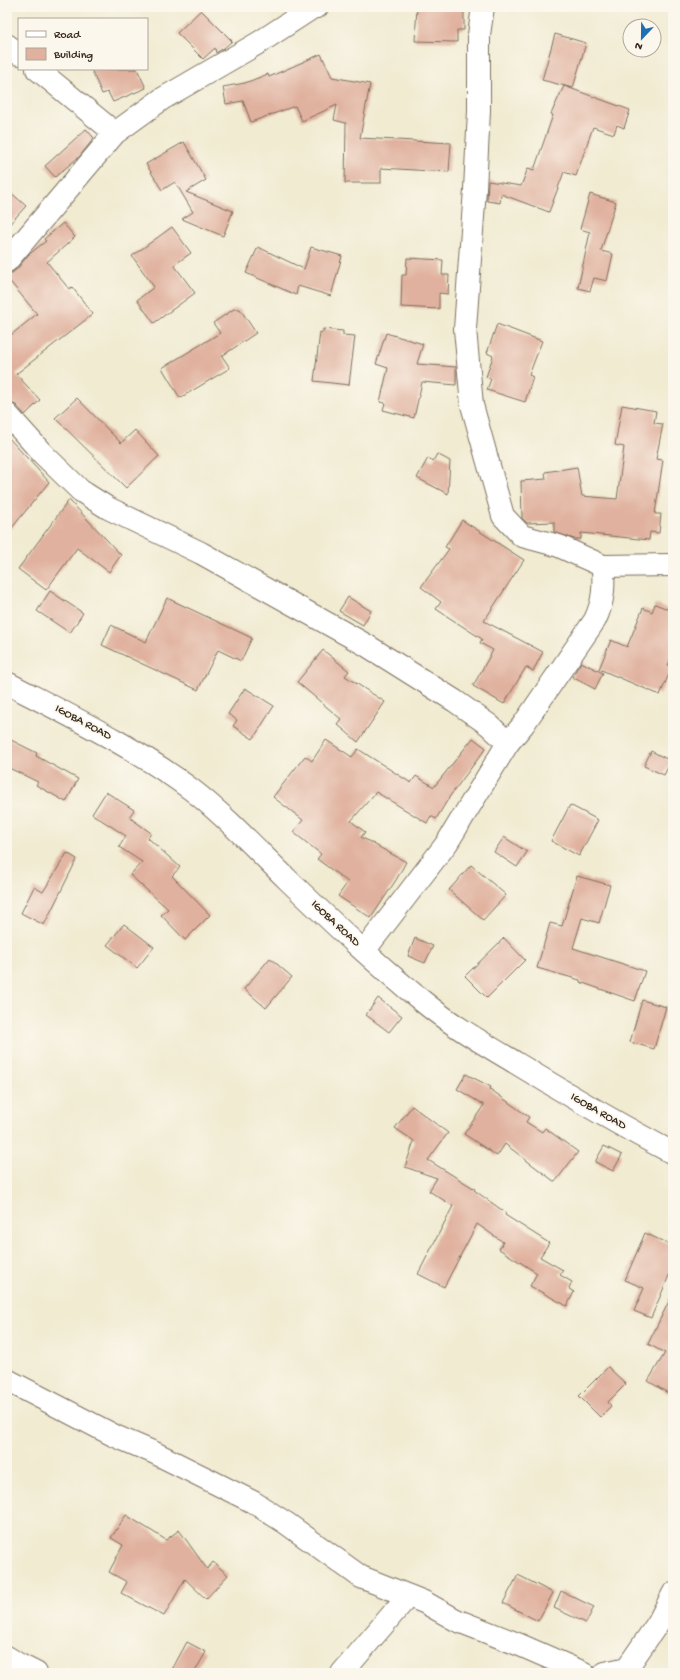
<svg xmlns="http://www.w3.org/2000/svg" width="680" height="1680" font-family="'Gochi Hand',sans-serif">
<style>
.building{fill:#e0b19e}
.lines{fill:none;stroke-linecap:round;stroke-linejoin:round}
.minor-casing{stroke:#7b6e5d;stroke-width:24}
.minor{stroke:#fff;stroke-width:22}
.labels{text-anchor:middle;dominant-baseline:central;stroke-width:3.5;stroke-linejoin:round;paint-order:stroke}
.street-label{font-size:12px;fill:#3b2a1e;stroke:#fbf7ec}
</style>
<rect width="100%" height="100%" fill="#fbf7ec"/>
<filter id="ink" filterUnits="userSpaceOnUse"><feTurbulence type="fractalNoise" baseFrequency=".025" numOctaves="2"/><feDisplacementMap in="SourceGraphic" scale="8" xChannelSelector="R" yChannelSelector="G"/><feConvolveMatrix kernelMatrix="1 2 1 2 8 2 1 2 1" color-interpolation-filters="sRGB"/></filter>
<filter id="wash" filterUnits="userSpaceOnUse"><feTurbulence type="fractalNoise" baseFrequency=".012" numOctaves="4" result="noise"/><feDisplacementMap in="SourceGraphic" scale="16" xChannelSelector="R" yChannelSelector="G"/><feGaussianBlur stdDeviation="0.9" result="paint"/><feColorMatrix in="noise" values="0 0 0 0 0 0 0 0 0 0 0 0 0 0 0 0 0 1.4 0 .05"/><feComposite in="paint" operator="in"/></filter>
<g filter="url(#wash)">
<rect width="100%" height="100%" fill="#f1ebd2"/>
<g id="blocks">
<g class="building">
<path d="M 417,7 L 464,7 L 464,30 L 457,30 L 457,42 L 415,41 Z"/>
<path d="M 201,10 L 232,41 L 224,48 L 216,53 L 215,48 L 203,59 L 177,33 Z"/>
<path d="M 555,34 L 586,43 L 573,88 L 542,80 Z"/>
<path d="M 321,54 L 332,77 L 370,84 L 360,138 L 451,143 L 449,172 L 381,168 L 381,183 L 345,183 L 346,123 L 334,120 L 337,105 L 302,121 L 295,106 L 251,122 L 243,101 L 226,104 L 223,87 L 245,83 L 268,74 L 269,77 Z"/>
<path d="M 91,69 L 137,69 L 146,88 L 113,102 L 108,92 L 102,94 Z"/>
<path d="M 564,86 L 630,110 L 624,128 L 617,125 L 614,134 L 593,127 L 576,176 L 564,172 L 549,212 L 501,194 L 500,203 L 487,201 L 488,181 L 521,186 L 528,168 L 534,170 L 553,115 L 551,114 Z"/>
<path d="M 86,129 L 94,138 L 80,156 L 55,177 L 45,166 Z"/>
<path d="M 184,142 L 206,180 L 186,192 L 233,211 L 223,236 L 182,219 L 193,212 L 175,182 L 162,190 L 146,164 Z"/>
<path d="M 7,189 L 26,206 L 7,227 Z"/>
<path d="M 590,194 L 616,202 L 601,251 L 613,254 L 607,281 L 594,278 L 590,291 L 578,288 L 590,232 L 580,229 Z"/>
<path d="M 63,223 L 75,237 L 47,262 L 69,289 L 72,287 L 93,314 L 16,374 L 40,400 L 25,415 L 16,405 L 7,402 L 7,338 L 37,314 L 7,278 L 7,273 L 12,273 L 17,269 L 28,255 L 46,241 L 44,239 Z"/>
<path d="M 172,227 L 191,253 L 174,265 L 195,293 L 154,323 L 137,300 L 154,287 L 132,256 Z"/>
<path d="M 258,247 L 304,269 L 311,247 L 342,256 L 331,296 L 298,286 L 296,295 L 246,273 Z"/>
<path d="M 407,258 L 443,260 L 442,275 L 449,275 L 448,294 L 439,293 L 439,309 L 401,307 L 402,275 L 406,275 Z"/>
<path d="M 234,309 L 240,309 L 256,333 L 222,356 L 230,368 L 180,398 L 162,368 L 220,333 L 213,323 Z"/>
<path d="M 497,324 L 542,341 L 529,375 L 533,377 L 525,402 L 487,390 L 491,379 L 486,377 L 493,356 L 487,353 Z"/>
<path d="M 323,329 L 343,331 L 343,335 L 355,336 L 349,385 L 314,381 L 320,332 L 323,333 Z"/>
<path d="M 386,333 L 423,344 L 417,364 L 456,367 L 456,385 L 422,382 L 414,418 L 383,410 L 385,403 L 380,402 L 388,368 L 376,364 Z"/>
<path d="M 77,398 L 121,443 L 135,430 L 159,456 L 126,488 L 55,418 Z"/>
<path d="M 622,405 L 656,411 L 654,423 L 663,424 L 656,459 L 663,460 L 655,514 L 661,514 L 659,533 L 650,532 L 649,540 L 581,533 L 581,539 L 574,539 L 554,532 L 554,522 L 527,523 L 522,518 L 521,481 L 546,479 L 545,472 L 577,467 L 582,496 L 617,499 L 624,447 L 615,445 Z"/>
<path d="M 7,436 L 49,482 L 7,534 Z"/>
<path d="M 437,454 L 450,461 L 448,494 L 417,478 L 428,458 L 433,461 Z"/>
<path d="M 69,500 L 121,555 L 109,572 L 77,548 L 46,590 L 18,569 Z"/>
<path d="M 462,520 L 524,560 L 484,621 L 543,652 L 533,671 L 526,667 L 504,704 L 473,686 L 493,650 L 480,643 L 482,639 L 436,609 L 441,602 L 421,587 L 449,549 L 445,547 Z"/>
<path d="M 50,591 L 83,613 L 70,633 L 37,611 Z"/>
<path d="M 348,597 L 371,611 L 363,625 L 339,611 Z"/>
<path d="M 167,598 L 252,638 L 241,661 L 218,650 L 198,690 L 102,645 L 111,625 L 146,642 Z"/>
<path d="M 655,604 L 673,611 L 673,653 L 668,665 L 672,667 L 660,695 L 599,669 L 611,640 L 627,647 L 643,608 L 652,612 Z"/>
<path d="M 323,650 L 349,671 L 345,676 L 385,702 L 358,742 L 337,724 L 341,719 L 297,682 Z"/>
<path d="M 581,662 L 603,673 L 595,689 L 572,677 Z"/>
<path d="M 245,688 L 274,706 L 253,739 L 233,726 L 237,720 L 228,714 Z"/>
<path d="M 7,738 L 37,753 L 36,756 L 78,779 L 66,802 L 36,785 L 38,782 L 7,767 Z"/>
<path d="M 473,738 L 486,748 L 450,796 L 436,819 L 431,816 L 427,823 L 376,792 L 351,821 L 365,832 L 361,837 L 406,862 L 396,880 L 371,918 L 338,896 L 348,882 L 317,859 L 321,854 L 293,832 L 303,820 L 273,797 L 305,756 L 312,761 L 326,740 L 352,757 L 358,749 L 411,783 L 416,776 L 434,787 Z"/>
<path d="M 651,751 L 671,761 L 664,775 L 644,766 Z"/>
<path d="M 106,792 L 134,810 L 129,817 L 151,833 L 148,838 L 180,867 L 172,876 L 210,915 L 185,940 L 161,915 L 168,909 L 130,875 L 142,862 L 119,847 L 126,836 L 92,814 Z"/>
<path d="M 570,805 L 598,820 L 579,856 L 551,841 Z"/>
<path d="M 504,837 L 527,852 L 517,867 L 494,852 Z"/>
<path d="M 67,853 L 77,859 L 44,925 L 21,913 L 34,887 L 43,892 Z"/>
<path d="M 471,865 L 506,895 L 483,920 L 449,890 Z"/>
<path d="M 577,876 L 610,885 L 599,923 L 582,918 L 573,948 L 645,971 L 635,1001 L 580,982 L 580,980 L 537,968 L 550,923 L 562,926 Z"/>
<path d="M 124,924 L 154,947 L 137,968 L 107,945 Z"/>
<path d="M 415,938 L 433,946 L 425,963 L 408,956 Z"/>
<path d="M 504,938 L 525,960 L 487,998 L 465,976 Z"/>
<path d="M 270,958 L 292,977 L 266,1008 L 244,989 Z"/>
<path d="M 378,998 L 402,1016 L 389,1032 L 366,1015 Z"/>
<path d="M 642,1000 L 666,1007 L 654,1049 L 630,1042 Z"/>
<path d="M 466,1074 L 491,1087 L 490,1089 L 529,1117 L 526,1122 L 542,1132 L 545,1128 L 578,1152 L 555,1182 L 505,1144 L 497,1156 L 464,1134 L 484,1105 L 457,1089 Z"/>
<path d="M 412,1106 L 448,1133 L 428,1160 L 475,1189 L 474,1190 L 506,1213 L 505,1215 L 549,1243 L 540,1257 L 563,1270 L 560,1275 L 572,1282 L 569,1289 L 574,1292 L 567,1306 L 530,1286 L 537,1273 L 499,1249 L 503,1242 L 477,1224 L 444,1287 L 418,1274 L 453,1206 L 429,1191 L 437,1178 L 405,1167 L 414,1141 L 395,1128 Z"/>
<path d="M 604,1146 L 622,1155 L 613,1171 L 595,1162 Z"/>
<path d="M 645,1233 L 673,1246 L 673,1266 L 651,1318 L 634,1311 L 644,1288 L 625,1280 Z"/>
<path d="M 673,1293 L 673,1396 L 648,1381 L 665,1353 L 648,1344 Z"/>
<path d="M 608,1367 L 626,1384 L 608,1402 L 611,1406 L 600,1417 L 579,1396 Z"/>
<path d="M 126,1515 L 166,1540 L 179,1530 L 207,1569 L 213,1562 L 228,1575 L 206,1599 L 185,1579 L 164,1616 L 121,1593 L 127,1582 L 109,1572 L 123,1545 L 111,1538 Z"/>
<path d="M 518,1575 L 553,1593 L 538,1621 L 503,1603 Z"/>
<path d="M 561,1591 L 594,1607 L 586,1623 L 554,1608 Z"/>
<path d="M 187,1642 L 206,1652 L 194,1673 L 170,1673 Z"/>
</g>
</g>
</g>
<g filter="url(#ink)">
<use href="#blocks" fill-opacity="0" stroke="#7b6e5d" stroke-width="1"/>
<g class="lines">
<defs>
<g id="minor">
<path d="M 7,45 L 19,54"/>
<path d="M 37,69 L 115,133"/>
<path d="M 7,261 L 115,133 L 162,99 L 260,42 L 312,8 L 317,7"/>
<path d="M 7,414 L 43,454 L 81,491 L 108,508 L 201,553 L 366,645 L 455,701 L 489,725 L 508,743"/>
<path d="M 603,566 L 673,565"/>
<path d="M 7,683 C 70,716 135,747 192,790 C 227,817 257,850 288,880 C 333,923 378,966 426,1004 C 453,1026 486,1045 516,1063 C 567,1094 619,1125 673,1153"/>
<path d="M 364,951 L 447,843 L 508,743 L 523,725 L 595,620 C 604,601 604,586 603,566 L 559,546 L 522,536 L 503,516 L 472,405 L 465,329 L 475,189 L 479,111 L 479,35 L 483,7"/>
<path d="M 7,1380 L 115,1436 L 155,1453 L 253,1502 L 286,1523 L 361,1577 L 424,1602 L 456,1620 L 520,1645 L 584,1673"/>
<path d="M 7,1657 L 18,1664 L 36,1673"/>
<path d="M 342,1673 L 408,1596"/>
<path d="M 605,1673 L 627,1668 L 658,1623 L 673,1594"/>
</g>
</defs>
<use href="#minor" class="minor-casing"/>
<use href="#minor" class="minor"/>
</g>
</g>
<g class="labels">
<g class="street-label">
<text transform="translate(83 723) rotate(28)">IGOBA ROAD</text>
<text transform="translate(335 924) rotate(43)">IGOBA ROAD</text>
<text transform="translate(598 1112) rotate(30)">IGOBA ROAD</text>
</g>
</g>
<rect width="680" height="1680" fill="none" stroke="#fbf7ec" stroke-width="24"/>
<rect x="18" y="18" width="130" height="52" fill="#fbf7ec" stroke="#aea59a"/>
<rect x="26" y="31" width="20" height="6" fill="#ffffff" stroke="#aea59a"/>
<text x="54" y="38" font-size="12" fill="#3b2a1e">Road</text>
<rect x="26" y="48" width="20" height="12" fill="#e0b19e" stroke="#aea59a"/>
<text x="54" y="58" font-size="12" fill="#3b2a1e">Building</text>
<g transform="translate(642 38) rotate(202)"><circle r="19" fill="#fbf7ec" stroke="#aea59a"/>
<path d="M0-3L7 15L0 10L-7 15Z" fill="#1f6fb2"/>
<text y="-6" font-size="11" font-weight="bold" text-anchor="middle" fill="#3b2a1e">N</text>
</g>
</svg>
